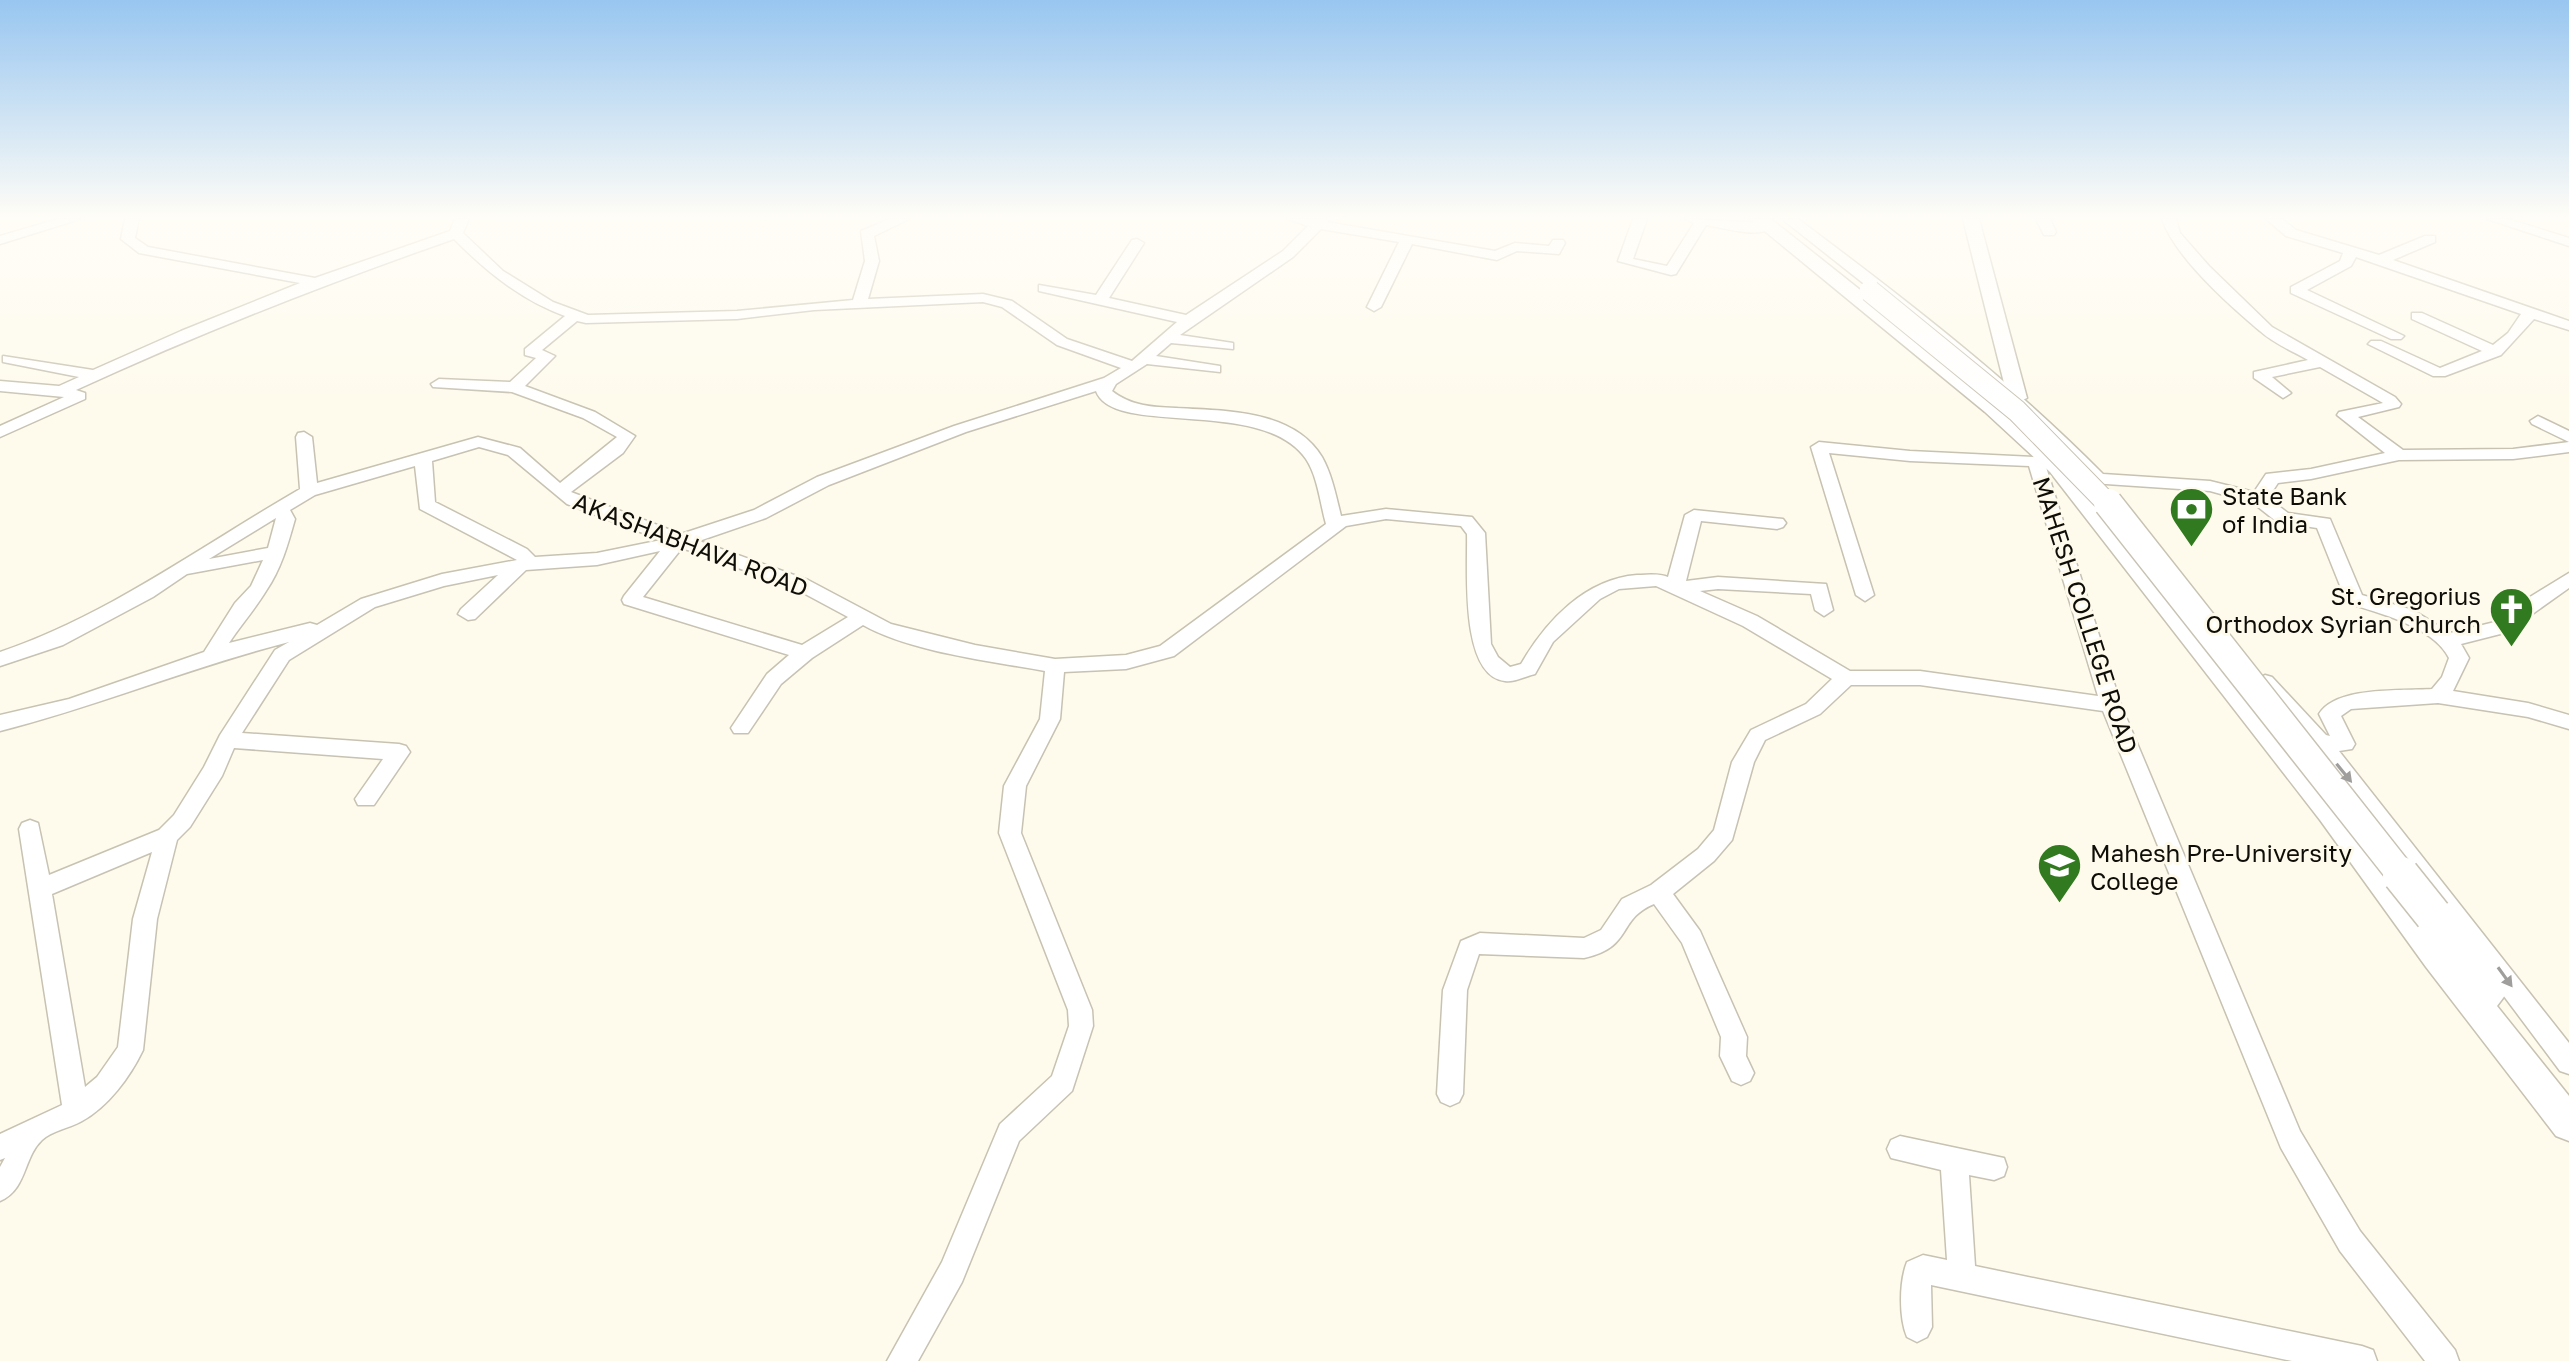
<svg xmlns="http://www.w3.org/2000/svg" width="2569" height="1361" font-family="'Golos Text',sans-serif">
<style>
.lines{fill:none;stroke-linecap:round;stroke-linejoin:round}
.minor-casing{stroke:#c7c2b2;stroke-width:3}
.major-casing{stroke:#c7c2b2;stroke-width:3}
.highway-casing{stroke:#c7c2b2;stroke-width:3}
.minor{fill:#fff;fill-rule:evenodd}
.major{fill:#fff;fill-rule:evenodd}
.highway{fill:#fff;fill-rule:evenodd}
.highway-bridge-far2-casing{stroke:#c7c2b2;stroke-width:23;stroke-linecap:butt}
.highway-bridge-far1-casing{stroke:#c7c2b2;stroke-width:31;stroke-linecap:butt}
.highway-bridge-casing{stroke:#c7c2b2;stroke-width:39;stroke-linecap:butt}
.highway-bridge-far2{stroke:#fff;stroke-width:21}
.highway-bridge-far1{stroke:#fff;stroke-width:28}
.highway-bridge{stroke:#fff;stroke-width:36}
.oneway{fill:#9f9e9c}
.labels{text-anchor:middle;dominant-baseline:central;stroke-width:6;stroke-linejoin:round;paint-order:stroke}
.poi-label{font-size:24px;fill:#0e0d07;stroke:#fefbed;text-anchor:start}
.street-label{font-size:24px;fill:#0e0d07;stroke:#fefbed}
</style>
<rect width="100%" height="100%" fill="#fefbed"/>
<g class="lines">
<defs>
<g id="minor">
<path d="M 58,219 L 80,219 L 0,244 L 0,236 Z"/>
<path d="M 125,219 L 139,219 L 135,238 L 148,247 L 315,278 L 450,231 L 455,219 L 469,219 L 463,233 L 503,271 L 553,302 L 588,315 L 737,311 L 853,300 L 865,261 L 861,231 L 890,219 L 909,219 L 874,236 L 879,261 L 868,299 L 983,294 L 1012,301 L 1067,339 L 1132,361 L 1177,322 L 1039,291 L 1039,285 L 1096,295 L 1132,240 L 1137,239 L 1144,243 L 1109,298 L 1186,315 L 1283,251 L 1308,226 L 1288,219 L 1330,219 L 1327,222 L 1495,251 L 1515,243 L 1549,246 L 1553,240 L 1563,240 L 1565,243 L 1559,254 L 1517,251 L 1497,260 L 1412,244 L 1381,307 L 1374,311 L 1367,307 L 1399,242 L 1321,229 L 1293,257 L 1180,335 L 1233,343 L 1233,349 L 1171,343 L 1156,356 L 1220,366 L 1220,372 L 1147,364 L 1116,384 L 1112,391 C 1131,406 1152,407 1176,408 C 1224,411 1293,409 1322,457 C 1332,475 1336,496 1341,516 L 1386,509 L 1472,517 L 1485,533 L 1491,644 L 1498,657 L 1510,667 L 1521,664 C 1546,621 1585,579 1637,575 C 1649,575 1658,573 1668,577 L 1685,515 L 1694,510 L 1783,519 L 1786,523 L 1783,527 L 1777,529 L 1701,521 L 1686,581 L 1718,577 L 1826,584 L 1833,610 L 1824,616 L 1815,610 L 1811,594 L 1718,589 L 1700,591 L 1757,616 L 1850,671 L 1920,671 L 2098,696 L 2029,466 L 1910,461 L 1829,453 L 1874,595 L 1865,601 L 1856,595 L 1811,447 L 1819,442 L 1910,451 L 2054,458 L 2054,466 L 2046,467 L 2121,705 L 2300,1131 L 2360,1231 L 2455,1350 L 2459,1361 L 2425,1361 L 2340,1251 L 2281,1148 L 2103,711 L 1920,685 L 1851,685 L 1820,714 L 1765,740 L 1754,762 L 1732,840 L 1714,861 L 1673,894 L 1700,931 L 1747,1037 L 1746,1056 L 1754,1073 L 1750,1081 L 1741,1085 L 1732,1081 L 1720,1056 L 1721,1037 L 1682,943 L 1654,904 C 1616,920 1634,947 1584,958 L 1479,954 L 1467,990 L 1463,1094 L 1459,1102 L 1450,1106 L 1441,1102 L 1437,1094 L 1443,990 L 1461,941 L 1480,933 L 1584,938 L 1601,930 L 1622,899 L 1651,885 L 1698,849 L 1714,830 L 1732,762 L 1751,730 L 1806,704 L 1832,679 L 1743,626 L 1656,586 L 1619,589 L 1600,599 L 1553,642 L 1535,674 C 1526,676 1514,683 1505,681 C 1459,676 1468,567 1467,534 L 1461,526 L 1386,519 L 1346,526 L 1174,656 L 1126,669 L 1064,672 L 1060,719 L 1026,786 L 1021,833 L 1092,1010 L 1093,1026 L 1072,1091 L 1019,1141 L 962,1282 L 918,1361 L 887,1361 L 942,1262 L 1000,1124 L 1052,1076 L 1069,1026 L 1068,1010 L 999,833 L 1004,786 L 1040,719 L 1045,671 C 990,661 911,652 863,625 L 812,658 L 781,684 L 748,733 L 734,733 L 731,728 L 767,674 L 789,655 L 624,604 L 622,600 L 624,596 L 660,551 L 597,565 L 526,570 L 475,619 L 468,620 L 458,614 L 461,609 L 498,575 L 444,586 L 375,607 L 289,660 L 242,733 L 399,744 L 406,746 L 410,752 L 374,805 L 358,805 L 355,799 L 383,759 L 234,748 L 222,776 L 190,827 L 177,840 L 157,919 L 143,1050 C 130,1077 108,1107 82,1121 C 70,1128 51,1131 42,1140 C 23,1158 27,1190 0,1201 L 0,1167 L 5,1158 L 0,1160 L 0,1134 L 62,1105 L 19,829 L 22,823 L 30,820 L 38,823 L 49,875 L 159,830 L 174,815 L 204,767 L 220,735 L 275,650 L 289,642 C 191,667 98,706 0,731 L 0,715 L 69,699 L 204,652 L 235,603 L 251,586 L 263,560 L 187,574 L 153,597 L 63,645 L 0,666 L 0,652 C 109,615 201,546 300,489 L 296,437 L 298,433 L 304,432 L 312,437 L 317,483 L 478,437 L 520,448 L 560,483 L 617,437 L 583,418 L 512,392 L 433,387 L 431,384 L 439,379 L 510,382 L 536,358 L 525,355 L 525,349 L 565,316 C 521,300 487,272 454,239 C 325,284 200,333 76,390 L 85,393 L 85,399 L 0,437 L 0,426 L 64,397 L 0,391 L 0,381 L 59,386 L 79,377 L 3,362 L 3,356 L 93,370 L 181,331 L 300,283 L 139,253 L 121,239 ZM 983,302 L 1002,307 L 1057,345 L 1121,368 L 1104,378 L 954,426 L 817,477 L 754,510 L 681,534 L 571,492 L 623,453 L 635,436 L 595,412 L 525,386 L 555,356 L 542,350 L 577,321 L 586,323 L 737,319 L 814,310 ZM 1096,391 C 1113,438 1263,396 1306,459 C 1318,477 1320,503 1326,524 L 1160,646 L 1126,655 L 1055,659 L 975,645 L 891,624 L 808,580 L 699,541 L 766,518 L 829,485 L 966,432 ZM 479,447 L 508,455 L 567,504 L 661,540 L 597,553 L 535,557 L 527,549 L 435,502 L 432,461 ZM 415,466 L 420,509 L 517,560 L 442,574 L 361,599 L 317,625 L 310,623 L 229,643 C 241,625 255,609 266,591 C 281,569 288,544 295,519 L 290,510 L 315,495 ZM 276,518 L 268,548 L 209,559 ZM 682,548 L 794,588 L 848,617 L 802,645 L 643,597 ZM 152,852 L 133,919 L 118,1047 L 97,1077 L 85,1087 L 52,894 Z"/>
<path d="M 1633,219 L 1647,219 L 1633,259 L 1667,266 L 1694,223 L 1685,219 L 1768,223 L 1775,227 C 1757,239 1726,228 1706,225 L 1676,274 L 1671,275 L 1618,261 Z"/>
<path d="M 1782,219 L 1798,219 C 1905,299 2009,379 2103,474 L 2210,481 L 2254,492 L 2266,474 L 2311,469 L 2385,453 L 2337,415 L 2339,412 L 2383,403 L 2320,367 L 2272,377 L 2291,393 L 2283,398 L 2254,378 L 2254,372 L 2308,360 C 2292,351 2273,343 2260,331 C 2229,305 2175,257 2162,219 L 2176,219 L 2180,233 L 2209,266 L 2272,327 L 2395,397 L 2401,404 L 2399,407 L 2358,417 L 2403,450 L 2513,449 L 2569,442 L 2569,452 L 2513,459 L 2399,460 L 2311,479 L 2278,483 L 2268,498 L 2288,513 L 2330,519 L 2362,595 L 2413,610 L 2450,633 L 2507,619 L 2517,605 L 2569,573 L 2569,588 L 2531,615 L 2520,629 L 2461,644 L 2469,658 L 2453,691 L 2528,703 L 2569,715 L 2569,729 L 2528,717 L 2438,703 L 2351,709 L 2341,716 L 2355,744 L 2352,749 L 2339,751 L 2569,1043 L 2569,1074 L 2560,1071 L 2411,872 L 2255,682 L 2265,675 L 2272,677 L 2326,735 L 2330,736 L 2319,714 C 2336,686 2402,691 2432,689 L 2442,677 L 2449,658 C 2434,627 2379,613 2347,603 L 2317,528 L 2277,522 L 2253,503 L 2210,491 L 2091,483 L 1982,377 Z"/>
<path d="M 2036,219 L 2050,219 L 2056,232 L 2054,235 L 2044,235 Z"/>
<path d="M 2266,219 L 2282,219 L 2296,230 L 2379,255 L 2425,236 L 2435,236 L 2435,242 L 2393,260 L 2569,321 L 2569,330 L 2534,319 L 2501,355 L 2445,376 L 2433,376 L 2368,344 L 2371,341 L 2381,341 L 2440,368 L 2482,351 L 2412,319 L 2412,313 L 2422,313 L 2493,345 L 2508,333 L 2521,314 L 2356,257 L 2351,266 L 2307,290 L 2404,336 L 2401,339 L 2391,339 L 2291,293 L 2291,287 L 2340,261 L 2343,253 L 2286,236 Z"/>
<path d="M 2487,219 L 2508,219 L 2569,238 L 2569,246 Z"/>
<path d="M 2538,416 L 2569,431 L 2569,442 L 2532,424 L 2530,421 Z"/>
<path d="M 1900,1136 L 2004,1158 L 2007,1167 L 2004,1176 L 1994,1180 L 1969,1175 L 1975,1266 L 2362,1346 L 2373,1350 L 2377,1361 L 2292,1361 L 1931,1285 L 1932,1327 L 1927,1337 L 1917,1342 L 1907,1337 C 1899,1318 1899,1282 1907,1262 L 1923,1255 L 1947,1260 L 1941,1170 L 1891,1158 L 1887,1149 L 1891,1140 Z"/>
</g>
<path id="major" d="M 1963,219 L 1979,219 L 2027,398 L 1993,413 L 1983,407 L 2007,395 Z"/>
<path id="highway" d="M 1750,219 L 1771,219 L 2001,402 L 2066,462 L 2342,804 L 2420,908 L 2433,901 L 2445,905 L 2501,984 L 2506,994 L 2497,1006 L 2569,1096 L 2569,1141 L 2556,1136 L 2426,967 L 2320,820 L 2050,472 L 1985,412 Z"/>
</defs>
<use href="#minor" class="minor-casing"/>
<use href="#major" class="major-casing"/>
<use href="#highway" class="highway-casing"/>
<use href="#minor" class="minor"/>
<use href="#major" class="major"/>
<use href="#highway" class="highway"/>
<defs>
<path id="highway-bridge-far2" d="M 1870,291 L 2017,411 L 2109,505"/>
<path id="highway-bridge-far1" d="M 2108,503 L 2403,877"/>
<path id="highway-bridge" d="M 2401,875 L 2433,915"/>
</defs>
<use href="#highway-bridge-far2" class="highway-bridge-far2-casing"/>
<use href="#highway-bridge-far1" class="highway-bridge-far1-casing"/>
<use href="#highway-bridge" class="highway-bridge-casing"/>
<use href="#highway-bridge-far2" class="highway-bridge-far2"/>
<use href="#highway-bridge-far1" class="highway-bridge-far1"/>
<use href="#highway-bridge" class="highway-bridge"/>
</g>
<defs><path id="oneway-solid" d="M-6-.8H1V-3.2L6.5 0L1 3.2V.8H-6Z" transform="scale(2)"/></defs>
<g class="oneway">
<use href="#oneway-solid" transform="translate(2344 773) rotate(51)"/>
<use href="#oneway-solid" transform="translate(2505 977) rotate(54)"/>
</g>
<linearGradient id="sky" x2="0" y2="1"><stop stop-color="#98c6f0"/><stop offset="0.53" stop-color="#fffdf7"/><stop offset="1" stop-color="#fffdf7" stop-opacity="0"/></linearGradient>
<rect width="2569" height="410" fill="url(#sky)"/>
<defs>
<symbol id="bank-pin" viewBox="-11 -11 22 30"><path d="M0 17L-7.5 6A9.5 9.5 0 1 1 7.5 6Z" fill="#327a1f" stroke="#fefbed"/><path d="M-6-4H6V4H-6ZM0-2.3a2.3 2.3 0 1 0 0 4.6a2.3 2.3 0 1 0 0-4.6Z" fill="#fff"/></symbol>
<symbol id="church-pin" viewBox="-11 -11 22 30"><path d="M0 17L-7.5 6A9.5 9.5 0 1 1 7.5 6Z" fill="#327a1f" stroke="#fefbed"/><path d="M-1.2-6h2.4v3.5h3.3v2.4h-3.3V6h-2.4V-.1h-3.3v-2.4h3.3Z" fill="#fff"/></symbol>
<symbol id="university-pin" viewBox="-11 -11 22 30"><path d="M0 17L-7.5 6A9.5 9.5 0 1 1 7.5 6Z" fill="#327a1f" stroke="#fefbed"/><path d="M0-5L7-2L0 1L-7-2ZM-4 1L0 2.5L4 1V4Q0 6-4 4Z" fill="#fff"/></symbol>
</defs>
<g fill-rule="evenodd">
<use href="#bank-pin" x="2166" y="484" width="51" height="69"/>
<use href="#church-pin" x="2486" y="584" width="51" height="69"/>
<use href="#university-pin" x="2034" y="840" width="51" height="69"/>
</g>
<g class="labels">
<g class="poi-label">
<text x="2222" y="495">State Bank<tspan x="2222" dy="28">of India</tspan></text>
<text x="2481" y="595" text-anchor="end">St. Gregorius<tspan x="2481" dy="28">Orthodox Syrian Church</tspan></text>
<text x="2090" y="852">Mahesh Pre-University<tspan x="2090" dy="28">College</tspan></text>
</g>
<g class="street-label">
<text transform="translate(691 544) rotate(21)">AKASHABHAVA ROAD</text>
<text transform="translate(2086 615) rotate(72)">MAHESH COLLEGE ROAD</text>
</g>
</g>
</svg>
